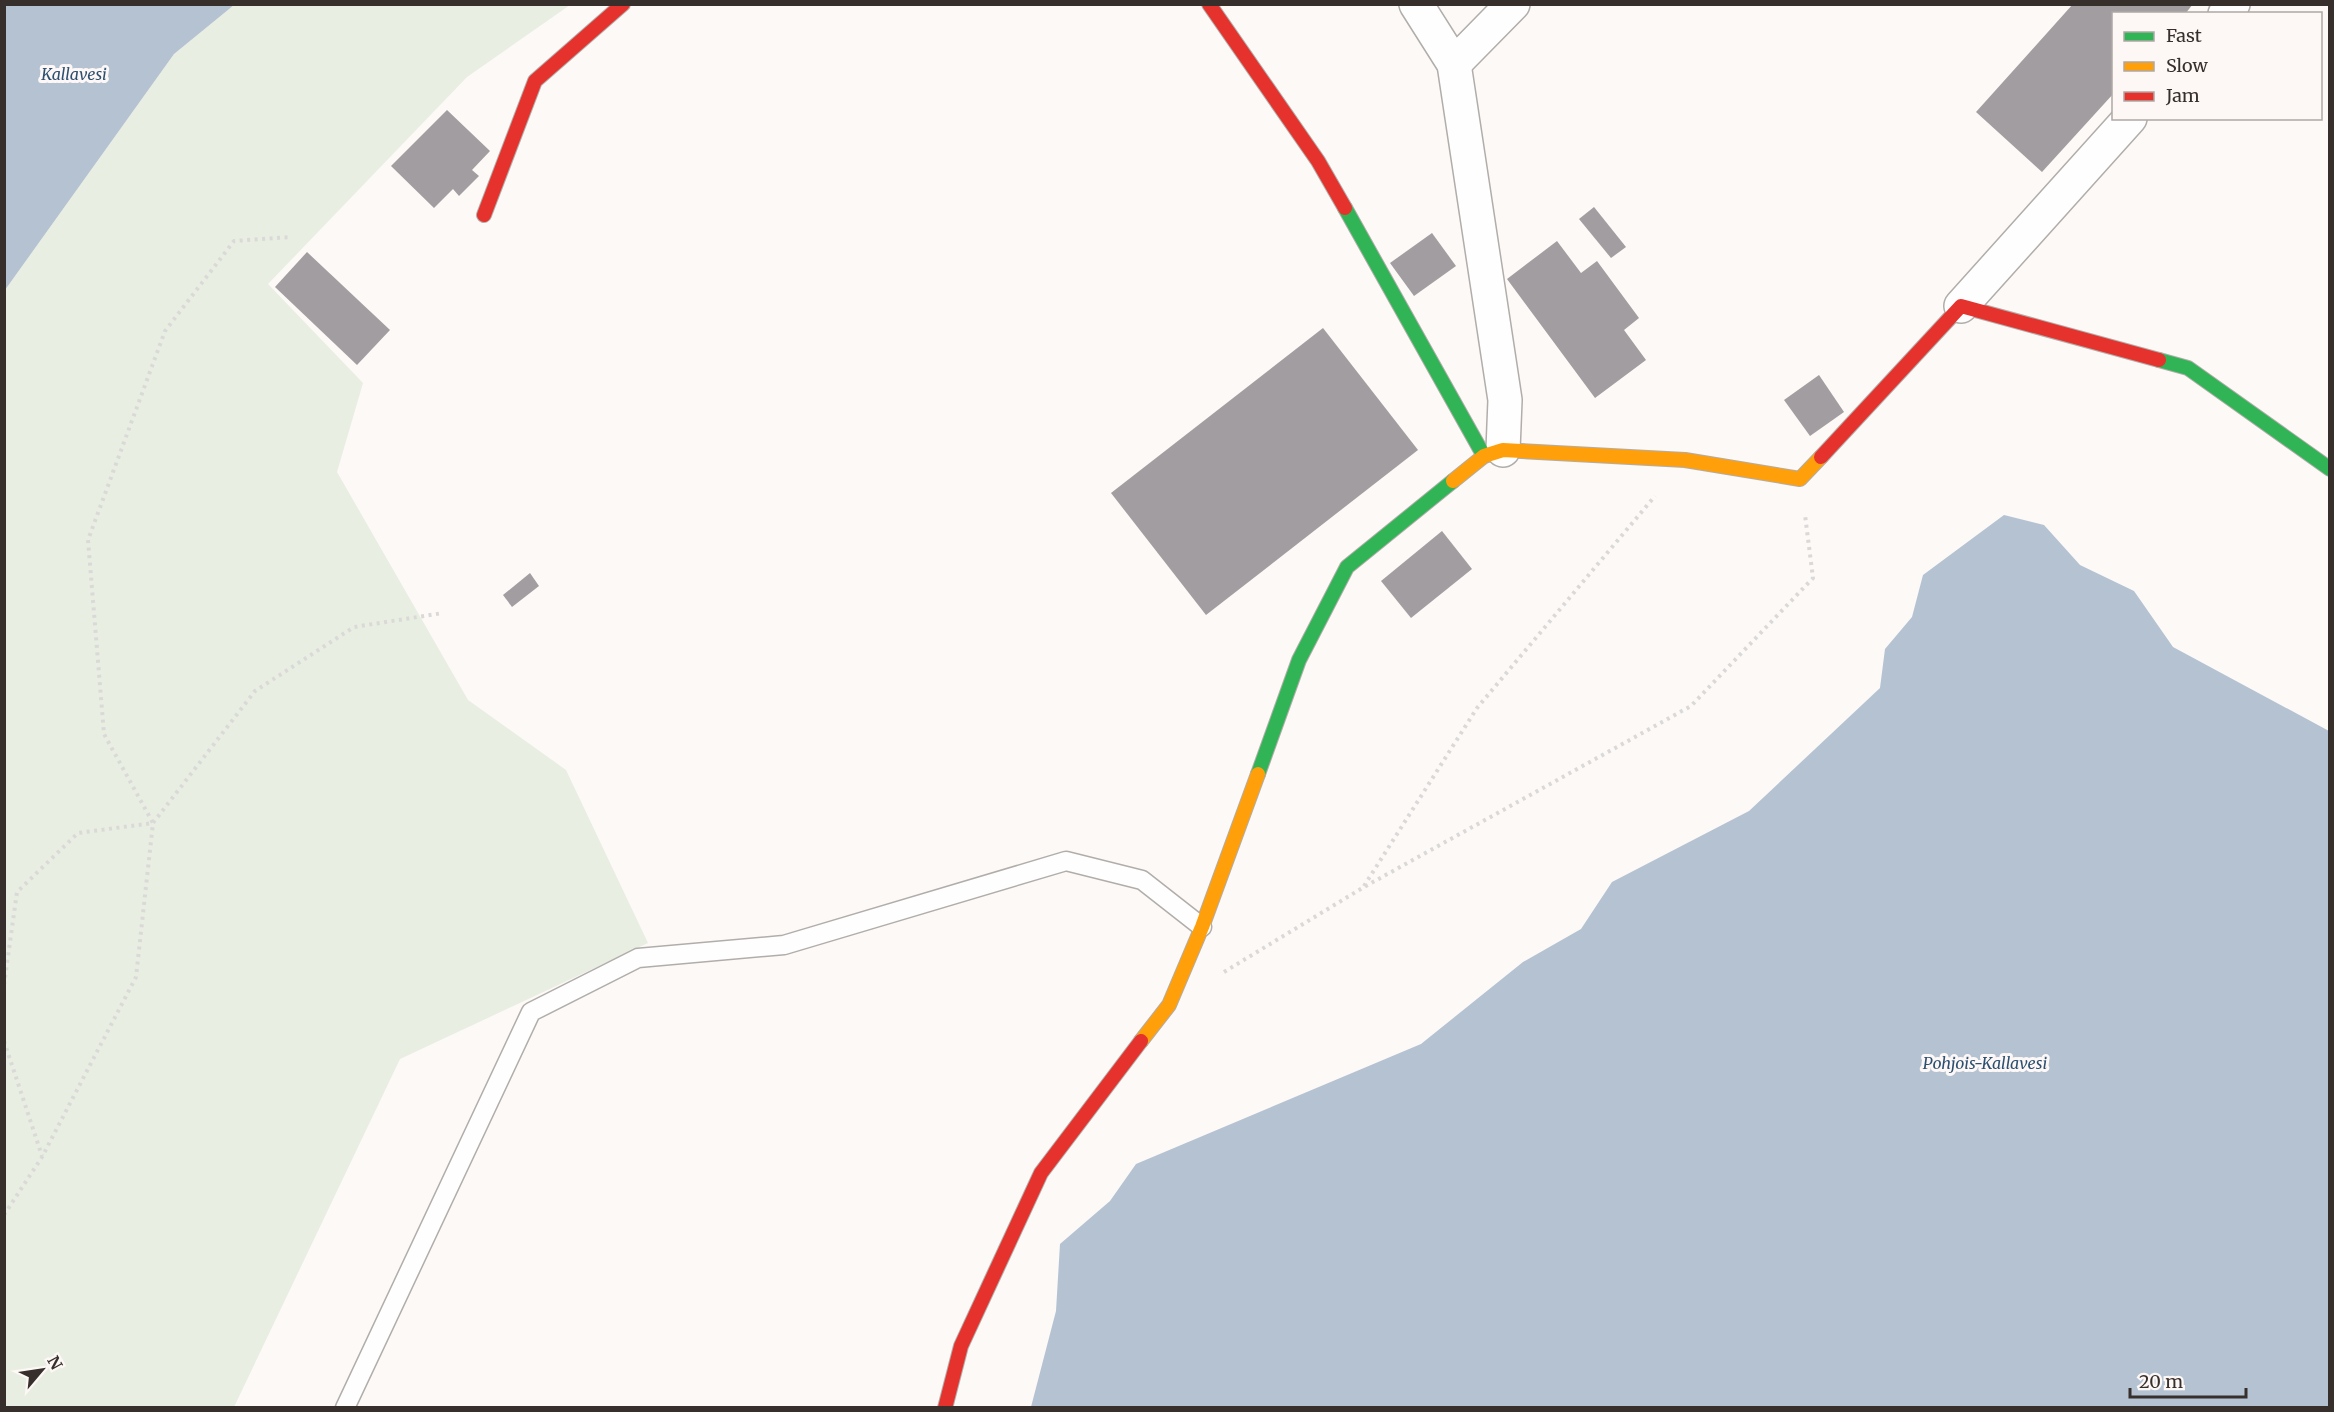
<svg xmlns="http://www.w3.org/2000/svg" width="2334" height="1412" font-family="Merriweather,serif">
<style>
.green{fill:#e8eee1}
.water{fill:#b4c2d2}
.building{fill:#a29da1}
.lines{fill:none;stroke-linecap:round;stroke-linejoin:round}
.lane-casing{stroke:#b1adaa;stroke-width:21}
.street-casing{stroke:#b1adaa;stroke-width:36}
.fast-casing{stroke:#b1adaa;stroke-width:16}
.slow-casing{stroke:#b1adaa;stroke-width:16}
.jam-casing{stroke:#b1adaa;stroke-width:16}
.path{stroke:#dad9d8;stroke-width:4;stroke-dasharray:3 4.5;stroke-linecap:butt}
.lane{stroke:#fffefe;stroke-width:18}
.street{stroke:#fffefe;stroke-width:33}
.fast{stroke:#30b455;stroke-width:14}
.slow{stroke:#ff9f0a;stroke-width:14}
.jam{stroke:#e5322d;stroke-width:14}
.labels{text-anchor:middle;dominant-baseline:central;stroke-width:6;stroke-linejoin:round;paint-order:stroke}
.water-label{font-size:16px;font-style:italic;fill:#2c4f72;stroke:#fdf8f6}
</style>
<rect width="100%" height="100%" fill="#fcf9f7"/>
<path class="green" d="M 234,5 L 570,5 L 467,77 L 268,284 L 363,383 L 337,472 L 468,700 L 566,770 L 648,943 L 400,1059 L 234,1407 L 5,1408 L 5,290 L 174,54 Z"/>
<g class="water">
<path d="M 5,4 L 234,5 L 174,54 L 5,290 Z"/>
<path d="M 2004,515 L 2044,525 L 2080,565 L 2134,591 L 2173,647 L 2329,731 L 2329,1407 L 1031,1407 L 1056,1311 L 1060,1244 L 1110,1201 L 1136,1164 L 1421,1044 L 1523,962 L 1581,929 L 1612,882 L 1749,811 L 1880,688 L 1885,649 L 1912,617 L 1923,575 Z"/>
</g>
<g class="building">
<path d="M 2073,4 L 2193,4 L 2185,14 L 2114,14 L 2114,93 L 2042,172 L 1976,112 Z"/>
<path d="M 447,110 L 490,151 L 472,170 L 479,176 L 459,196 L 453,189 L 434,208 L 391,166 Z"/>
<path d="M 1594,207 L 1626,247 L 1611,258 L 1579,219 Z"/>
<path d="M 1432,233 L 1456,266 L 1414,296 L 1390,263 Z"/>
<path d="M 1557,241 L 1581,273 L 1597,261 L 1639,318 L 1624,330 L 1646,360 L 1595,398 L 1507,279 Z"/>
<path d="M 307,252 L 390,330 L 357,365 L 275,287 Z"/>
<path d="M 1323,328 L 1418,450 L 1206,615 L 1111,493 Z"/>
<path d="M 1819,375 L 1844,412 L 1810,436 L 1784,400 Z"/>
<path d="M 1442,531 L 1472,569 L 1411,618 L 1381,581 Z"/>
<path d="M 530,573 L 539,586 L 512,607 L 503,595 Z"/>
</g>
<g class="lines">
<defs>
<path id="lane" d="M 345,1408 L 531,1012 L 638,958 L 784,945 L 1066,861 L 1142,880 L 1202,927"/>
<g id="street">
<path d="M 1416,4 L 1454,64 L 1505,400 L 1503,450"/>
<path d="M 2225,14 L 2233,4"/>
<path d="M 1454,64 L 1513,4"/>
<path d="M 1961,306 L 2130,118"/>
</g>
<g id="fast">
<path d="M 1345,208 L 1484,456"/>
<path d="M 2159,360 L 2188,368 L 2330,469"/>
<path d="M 1258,774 L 1299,660 L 1347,567 L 1453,481"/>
</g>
<g id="slow">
<path d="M 1453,481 L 1484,456 L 1503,450 L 1685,460 L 1800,479 L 1821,457"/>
<path d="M 1141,1041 L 1169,1005 L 1202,927 L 1258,774"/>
</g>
<g id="jam">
<path d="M 1209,4 L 1318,161 L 1345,208"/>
<path d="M 484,215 L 535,81 L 623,4"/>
<path d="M 1821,457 L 1961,306 L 2159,360"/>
<path d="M 945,1408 L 961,1346 L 1041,1173 L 1141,1041"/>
</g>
</defs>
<use href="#lane" class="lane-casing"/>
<use href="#street" class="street-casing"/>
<use href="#fast" class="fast-casing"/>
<use href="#slow" class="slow-casing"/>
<use href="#jam" class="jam-casing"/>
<g class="path">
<path d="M 1364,886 L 1477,708 L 1655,496"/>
<path d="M 1224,972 L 1364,887 L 1691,706 L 1813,578 L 1805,515"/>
<path d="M 4,985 L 17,892 L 78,833 L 153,823 L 104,734 L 88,540 L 165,331 L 234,241 L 291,237"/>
<path d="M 4,1041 L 42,1156"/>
<path d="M 4,1215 L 42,1157 L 136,977 L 153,823 L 255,691 L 354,627 L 443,613"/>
</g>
<use href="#lane" class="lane"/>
<use href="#street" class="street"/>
<use href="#fast" class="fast"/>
<use href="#slow" class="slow"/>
<use href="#jam" class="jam"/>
</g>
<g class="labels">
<g class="water-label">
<text x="74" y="74">Kallavesi</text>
<text x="1985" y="1063">Pohjois-Kallavesi</text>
</g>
</g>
<rect width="2334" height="1412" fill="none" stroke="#372f2b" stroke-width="12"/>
<rect x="2112" y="12" width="210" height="108" fill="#fdf8f6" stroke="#aea8a5" stroke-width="1.5"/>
<rect x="2124" y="32" width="30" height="9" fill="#30b455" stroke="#aea8a5" stroke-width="1.5"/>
<text x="2166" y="42" font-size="18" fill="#372f2b">Fast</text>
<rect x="2124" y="62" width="30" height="9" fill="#ff9f0a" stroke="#aea8a5" stroke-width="1.5"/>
<text x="2166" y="72" font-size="18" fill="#372f2b">Slow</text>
<rect x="2124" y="92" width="30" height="9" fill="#e5322d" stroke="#aea8a5" stroke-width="1.5"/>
<text x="2166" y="102" font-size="18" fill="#372f2b">Jam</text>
<g transform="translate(42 1370) rotate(61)" stroke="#fdf8f6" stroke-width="4.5" paint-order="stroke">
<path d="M0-4.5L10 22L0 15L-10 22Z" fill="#372f2b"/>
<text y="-9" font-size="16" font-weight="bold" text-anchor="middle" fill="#372f2b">N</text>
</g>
<path d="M2130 1388v9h116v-9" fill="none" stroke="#372f2b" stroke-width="3"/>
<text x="2139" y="1388" font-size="18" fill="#372f2b" stroke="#fdf8f6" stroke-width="4.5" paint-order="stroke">20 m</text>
</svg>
